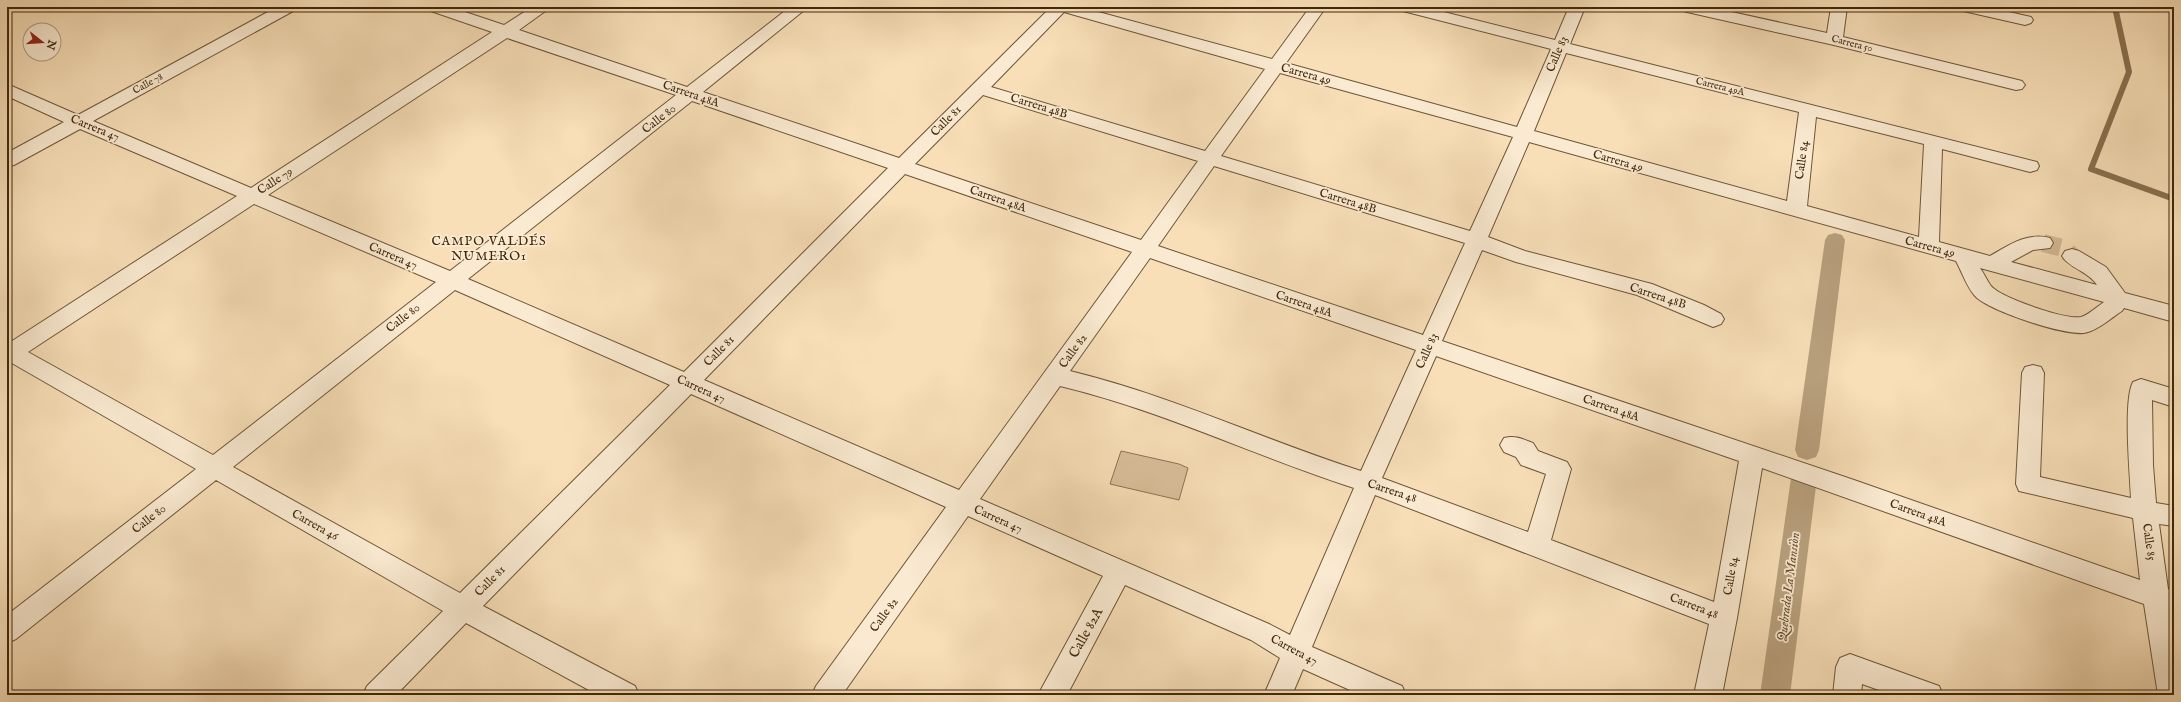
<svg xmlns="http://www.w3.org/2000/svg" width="2181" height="702" font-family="'IM FELL English',serif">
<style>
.green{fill:#d9c09b;stroke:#8c7454}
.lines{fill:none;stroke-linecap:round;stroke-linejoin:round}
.stream{stroke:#897150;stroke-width:6}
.canal{fill:#b9a17e;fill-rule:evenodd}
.minor-tunnel{stroke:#d3ba96;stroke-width:18;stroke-dasharray:18 9;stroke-linecap:butt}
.minor-casing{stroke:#6e5637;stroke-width:2}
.minor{fill:#faead1;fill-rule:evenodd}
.labels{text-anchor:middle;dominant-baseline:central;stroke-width:3.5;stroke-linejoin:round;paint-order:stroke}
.far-street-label{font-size:10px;fill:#40280c;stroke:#faead1}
.street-label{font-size:12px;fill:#40280c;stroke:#faead1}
.neighbourhood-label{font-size:13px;letter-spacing:1px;fill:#40280c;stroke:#faead1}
.water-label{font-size:13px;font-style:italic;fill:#644c2e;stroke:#faead1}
.near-street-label{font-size:14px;fill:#40280c;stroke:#faead1}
</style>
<rect width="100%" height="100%" fill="#f8dfb8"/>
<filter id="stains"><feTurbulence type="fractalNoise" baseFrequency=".005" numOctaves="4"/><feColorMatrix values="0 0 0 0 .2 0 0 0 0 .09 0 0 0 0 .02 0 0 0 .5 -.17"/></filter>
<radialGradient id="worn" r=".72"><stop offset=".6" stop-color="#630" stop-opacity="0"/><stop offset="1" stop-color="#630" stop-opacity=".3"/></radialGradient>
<path class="green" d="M 1121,451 L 1179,464 L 1188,468 L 1179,500 L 1110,484 Z"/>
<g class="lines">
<path class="stream" d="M 2115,7 L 2129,72 L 2091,169 L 2174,199"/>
<g class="canal">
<path d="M 1835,233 L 1842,235 L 1845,240 L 1819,450 L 1816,457 L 1807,460 L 1798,457 L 1795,450 L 1825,240 L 1828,235 Z"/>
<path d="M 1804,468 L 1813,471 L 1817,478 L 1790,695 L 1760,695 L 1791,478 L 1795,471 Z"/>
</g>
<path class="minor-tunnel" d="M 2043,243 L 2063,248 L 2072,256"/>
<defs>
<g id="minor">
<path d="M 277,7 L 297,7 L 295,10 L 93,121 L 251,188 L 492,32 L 428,10 L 426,7 L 450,7 L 504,25 L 532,7 L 551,7 L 519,30 L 687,87 L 790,7 L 808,7 L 703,92 L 899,158 L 1051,7 L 1080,7 L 1272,59 L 1310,7 L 1326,7 L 1286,63 L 1517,127 L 1551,49 L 1399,10 L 1397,7 L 1424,7 L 1555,40 L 1569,7 L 1585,7 L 1570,44 L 2037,162 L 2039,166 L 2037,170 L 2030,172 L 1942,149 L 1939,242 L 1990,256 C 2009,245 2027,232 2050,238 L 2053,243 L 2050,248 L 2033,250 L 2011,262 L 2097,285 C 2088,271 2070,269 2062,256 L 2065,251 L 2072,249 L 2079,251 L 2106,267 L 2125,293 L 2174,306 L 2174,322 L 2124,308 L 2122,311 C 2111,318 2097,331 2084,333 C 2062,335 1994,312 1977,298 C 1968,290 1962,272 1956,261 L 1529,142 L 1488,237 L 1525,251 L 1652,284 L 1704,305 L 1721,314 L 1724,319 L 1721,324 L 1713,327 L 1637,295 L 1516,262 L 1482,250 L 1442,341 L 1854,480 L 2140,580 L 2133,518 L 2019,491 L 2016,484 L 2022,373 L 2025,367 L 2033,365 L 2041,367 L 2044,373 L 2040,477 L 2131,498 C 2130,474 2123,400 2133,382 L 2141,379 L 2174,389 L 2174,407 L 2152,400 L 2153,465 L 2156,503 L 2174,506 L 2174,526 L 2159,524 L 2168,589 L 2174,591 L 2174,615 L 2172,614 L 2174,625 L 2174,695 L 2158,695 L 2144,604 L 1762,468 L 1737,618 L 1722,695 L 1694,695 L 1709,624 L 1375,495 L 1312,647 L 1402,686 L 1406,695 L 1361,695 L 1303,669 L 1292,695 L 1264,695 L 1280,658 L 1251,640 L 1125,585 L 1067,695 L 1038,695 L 1103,576 L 968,516 L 842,695 L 812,695 L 816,686 L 946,507 L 691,394 L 483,606 L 635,686 L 639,695 L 598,695 L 466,623 L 396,695 L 363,695 L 367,686 L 443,611 L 216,480 L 16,639 L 7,643 L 7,615 L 196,469 L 10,362 L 7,363 L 7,342 L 9,343 L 237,196 L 80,129 L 14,165 L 7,167 L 7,153 L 64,122 L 7,96 L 7,84 L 78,115 ZM 1064,12 L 1265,69 L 1205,151 L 991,87 ZM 507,38 L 676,95 L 450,271 L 268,195 ZM 1566,53 L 1799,112 L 1787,201 L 1534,131 ZM 1280,73 L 1513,137 L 1470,231 L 1221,156 ZM 983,95 L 1198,161 L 1141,240 L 915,164 ZM 692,101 L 888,168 L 684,372 L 468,279 ZM 1816,117 L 1924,144 L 1919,237 L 1807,206 ZM 1214,166 L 1465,243 L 1423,335 L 1158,246 ZM 905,174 L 1132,252 L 959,490 L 704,380 ZM 254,204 L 436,282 L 213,455 L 28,352 ZM 1150,258 L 1416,350 L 1361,471 C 1264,440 1170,395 1070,371 ZM 1980,268 L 1991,271 L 2104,302 C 2098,306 2088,315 2081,317 C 2066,320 2001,298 1991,286 C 1987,281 1984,273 1980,268 ZM 455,290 L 670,385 L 460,593 L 233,467 ZM 1436,356 L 1739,461 L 1714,602 L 1551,540 L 1571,469 L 1567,462 L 1538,451 L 1533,443 C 1523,439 1515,435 1504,438 L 1500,445 L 1504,452 L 1516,457 L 1521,465 L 1546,474 L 1528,532 L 1382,478 ZM 1060,386 C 1161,410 1255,456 1354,488 L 1290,635 L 1269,624 L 980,499 Z"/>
<path d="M 1679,7 L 1709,7 L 1827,33 L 1831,7 L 1847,7 L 1843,37 L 2022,81 L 2025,85 L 2022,89 L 2016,90 L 1834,45 L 1687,12 L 1681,10 Z"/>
<path d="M 1957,7 L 1987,7 L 2031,17 L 2033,20 L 2031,23 L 2025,25 L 1959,10 Z"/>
<path d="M 1850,654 L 1939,686 L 1943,695 L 1893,695 L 1862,684 L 1861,695 L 1833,695 L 1836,667 L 1840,658 Z"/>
</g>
</defs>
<use href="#minor" class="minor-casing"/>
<use href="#minor" class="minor"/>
</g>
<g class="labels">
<g class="far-street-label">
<text transform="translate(1852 44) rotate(14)">Carrera 50</text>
<text transform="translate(148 84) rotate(-29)">Calle 78</text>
<text transform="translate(1720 87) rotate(14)">Carrera 49A</text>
</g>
<g class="street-label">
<text transform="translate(1557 54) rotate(-67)">Calle 83</text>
<text transform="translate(1306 74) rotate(15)">Carrera 49</text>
<text transform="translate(691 94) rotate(19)">Carrera 48A</text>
<text transform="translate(1039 106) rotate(17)">Carrera 48B</text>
<text transform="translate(659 119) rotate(-38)">Calle 80</text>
<text transform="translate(946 121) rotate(-45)">Calle 81</text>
<text transform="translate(95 128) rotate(22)">Carrera 47</text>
<text transform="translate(1802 160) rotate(-82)">Calle 84</text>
<text transform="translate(1618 161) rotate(16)">Carrera 49</text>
<text transform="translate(275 181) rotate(-33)">Calle 79</text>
<text transform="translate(998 199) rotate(19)">Carrera 48A</text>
<text transform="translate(1348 201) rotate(17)">Carrera 48B</text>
<text transform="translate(1930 247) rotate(15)">Carrera 49</text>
<text transform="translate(393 256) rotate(23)">Carrera 47</text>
<text transform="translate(1658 296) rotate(18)">Carrera 48B</text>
<text transform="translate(1304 304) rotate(19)">Carrera 48A</text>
<text transform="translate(403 318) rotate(-38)">Calle 80</text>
<text transform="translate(719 351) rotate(-45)">Calle 81</text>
<text transform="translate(1073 351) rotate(-54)">Calle 82</text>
<text transform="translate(1427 351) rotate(-66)">Calle 83</text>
<text transform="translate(701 389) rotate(24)">Carrera 47</text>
<text transform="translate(1611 408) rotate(19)">Carrera 48A</text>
<text transform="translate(1392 491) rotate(18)">Carrera 48</text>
<text transform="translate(1918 513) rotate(20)">Carrera 48A</text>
<text transform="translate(149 519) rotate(-38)">Calle 80</text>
<text transform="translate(998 519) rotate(24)">Carrera 47</text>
<text transform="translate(315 525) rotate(29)">Carrera 46</text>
<text transform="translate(2149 542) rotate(82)">Calle 85</text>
<text transform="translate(1731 576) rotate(-80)">Calle 84</text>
<text transform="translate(490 581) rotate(-45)">Calle 81</text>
<text transform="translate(1694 606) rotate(21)">Carrera 48</text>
<text transform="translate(884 615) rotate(-54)">Calle 82</text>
<text transform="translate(1294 650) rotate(28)">Carrera 47</text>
</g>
<g class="neighbourhood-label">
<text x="489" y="241">CAMPO VALDÉS<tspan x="489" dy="15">NUMERO1</tspan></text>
</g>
<g class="water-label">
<text transform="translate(1789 587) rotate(-83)">Quebrada La Mansiòn</text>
</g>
<g class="near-street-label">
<text transform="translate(1086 633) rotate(-61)">Calle 82A</text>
</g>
</g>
<rect width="2181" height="702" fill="none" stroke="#f8dfb8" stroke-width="24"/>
<rect x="8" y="8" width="2165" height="686" fill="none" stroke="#40280c" stroke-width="2"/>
<rect x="12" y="12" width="2157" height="678" fill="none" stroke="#40280c"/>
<g transform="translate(42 42) rotate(107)"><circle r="19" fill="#faead1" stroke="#b09c82"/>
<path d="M0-3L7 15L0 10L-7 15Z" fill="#8f2418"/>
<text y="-6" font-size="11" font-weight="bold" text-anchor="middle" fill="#40280c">N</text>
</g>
<rect width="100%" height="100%" filter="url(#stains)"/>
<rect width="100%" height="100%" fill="url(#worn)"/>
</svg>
